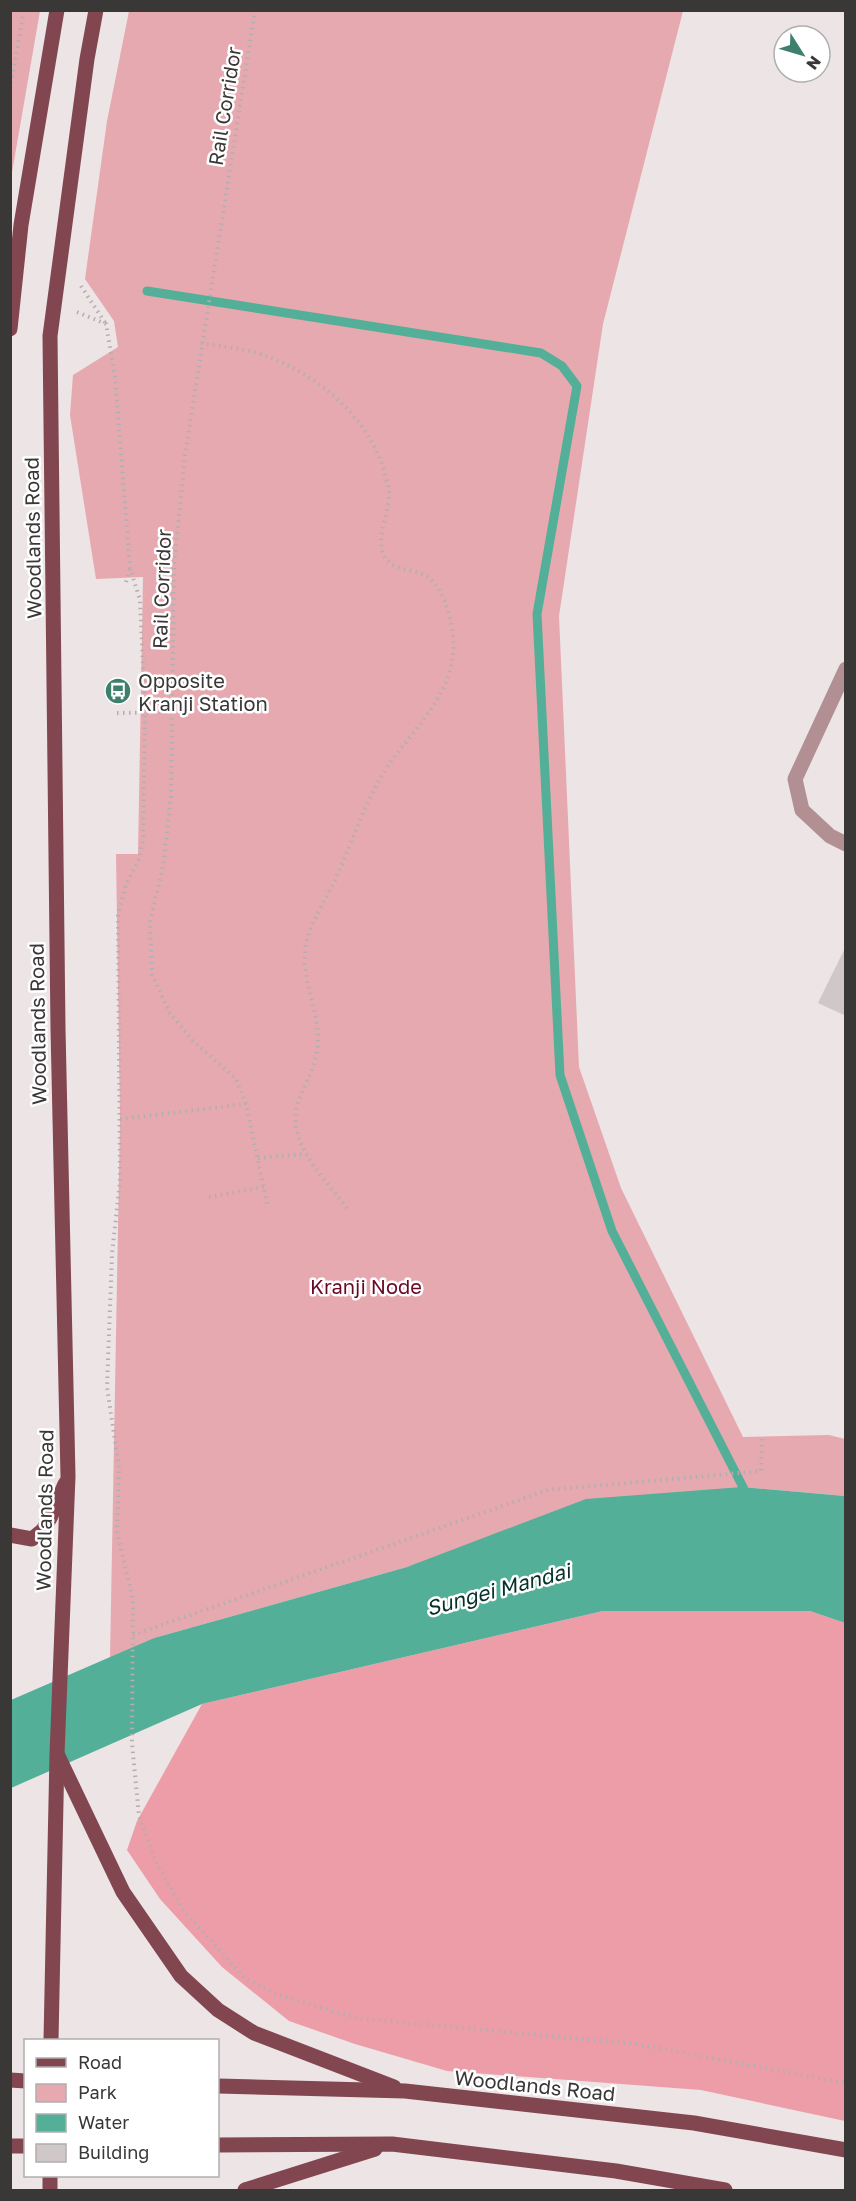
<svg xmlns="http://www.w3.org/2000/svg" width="856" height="2201" font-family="'Golos Text',sans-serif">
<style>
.green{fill:#e6a9b0}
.forest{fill:#ed9da8}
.water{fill:#53af97}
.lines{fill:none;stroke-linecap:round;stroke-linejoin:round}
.stream{stroke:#53af97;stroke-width:9}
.building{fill:#cfc7c8}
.path{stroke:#b5aeaf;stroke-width:4;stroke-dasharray:1.5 4.5;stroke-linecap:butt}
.minor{stroke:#b28f93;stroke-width:15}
.major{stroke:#81464f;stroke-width:15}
.labels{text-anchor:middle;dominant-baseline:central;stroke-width:5;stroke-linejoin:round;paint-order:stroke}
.street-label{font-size:20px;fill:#3a3737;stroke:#fff}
.poi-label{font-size:20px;fill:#3a3737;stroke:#fff;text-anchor:start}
.park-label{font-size:20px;fill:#680a27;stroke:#fff}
.water-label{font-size:21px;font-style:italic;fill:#053128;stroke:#fff}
</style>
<rect width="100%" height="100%" fill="#ece4e5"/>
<g class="green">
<path d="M 10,11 L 40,11 L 11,178 L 10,178 Z"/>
<path d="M 129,11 L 683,11 L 603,324 L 559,616 L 579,1067 L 621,1188 L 743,1437 L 829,1435 L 845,1439 L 845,1496 L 742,1487 L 407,1567 L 154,1638 L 110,1658 L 120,1119 L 116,854 L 138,854 L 143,577 L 96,579 L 70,415 L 73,375 L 118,347 L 114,321 L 85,279 L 107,121 Z"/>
</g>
<path class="forest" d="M 603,1611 L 810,1611 L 845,1623 L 845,2121 L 701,2090 L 447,2071 L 355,2044 L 289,2021 L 222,1967 L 160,1899 L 127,1850 L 137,1821 L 202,1704 Z"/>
<path class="water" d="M 742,1487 L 845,1496 L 845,1623 L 810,1611 L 603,1611 L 202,1704 L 11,1788 L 11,1700 L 154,1638 L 407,1567 L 586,1499 Z"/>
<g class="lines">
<path class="stream" d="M 147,291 L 541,353 L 562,366 L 577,386 L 537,614 L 560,1075 L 612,1231 L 748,1497"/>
</g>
<path class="building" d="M 846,946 L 846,1016 L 818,1003 Z"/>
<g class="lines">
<g class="path">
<path d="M 255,10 L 185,455 L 174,566 L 171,797 L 163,866 L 150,923 L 152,974 L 169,1012 L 193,1041 L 236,1079 L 246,1104 L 268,1208"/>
<path d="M 10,89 L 24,10"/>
<path d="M 81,286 L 106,324"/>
<path d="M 77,312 L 106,324 L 115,377 L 130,568 L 140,600 L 145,712 L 143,841 L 139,859 L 126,884 L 118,915 L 120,1181 L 112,1254 L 107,1387 L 119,1468 L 117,1532 L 133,1600 L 132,1743 L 139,1816 L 156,1862 L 184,1911 L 244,1977 L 275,1994 L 356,2018 L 636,2044 L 846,2083"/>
<path d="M 201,343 C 219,346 237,348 254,352 C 311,369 367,413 384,471 C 385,477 389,485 389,491 C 390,510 378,530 382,550 C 387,571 411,568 426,576 C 446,587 456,632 453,654 C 448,704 405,736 381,777 C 363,808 350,847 335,880 C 326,900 310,923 306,944 C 300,978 318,1006 318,1039 C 318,1062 307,1079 299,1100 C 283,1140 325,1179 347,1208"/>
<path d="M 126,582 L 130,568"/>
<path d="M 117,713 L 173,712"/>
<path d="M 120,1119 L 246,1104"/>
<path d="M 258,1158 L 305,1154"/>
<path d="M 209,1197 L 264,1187"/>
<path d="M 133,1635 L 548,1490 L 761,1471 L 762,1436"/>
</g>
<path class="minor" d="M 846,669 L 795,779 L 802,810 L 830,836 L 846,844"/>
<g class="major">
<path d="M 10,329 L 21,225 L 57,10"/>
<path d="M 10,1535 L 32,1539 L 43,1530 L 50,1518 L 65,1484"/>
<path d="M 58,1756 L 123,1892 L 181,1976 L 218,2010 L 254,2033 L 394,2087"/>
<path d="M 51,2040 L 57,1754 L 68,1476 L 58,1029 L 50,336 L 87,59 L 96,10"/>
<path d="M 10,2080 L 26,2081"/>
<path d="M 218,2086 L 405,2091 L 694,2123 L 846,2150"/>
<path d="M 218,2145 L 392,2144 L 616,2171 L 725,2190"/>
<path d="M 10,2146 L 26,2146"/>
<path d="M 50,2176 L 50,2190"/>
<path d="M 245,2190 L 375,2149"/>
</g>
</g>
<defs>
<symbol id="bus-disc" viewBox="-11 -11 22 22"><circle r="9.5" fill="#3e7f6e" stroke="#fff"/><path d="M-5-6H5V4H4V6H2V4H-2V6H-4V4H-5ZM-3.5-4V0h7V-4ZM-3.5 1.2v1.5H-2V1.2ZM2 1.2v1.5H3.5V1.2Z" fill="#fff"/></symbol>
</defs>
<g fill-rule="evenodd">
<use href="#bus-disc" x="103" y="676" width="30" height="30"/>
</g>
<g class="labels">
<g class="street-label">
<text transform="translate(224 106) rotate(-81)">Rail Corridor</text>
<text transform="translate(32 538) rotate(-91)">Woodlands Road</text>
<text transform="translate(161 589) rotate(-88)">Rail Corridor</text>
<text transform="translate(37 1024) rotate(-91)">Woodlands Road</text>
<text transform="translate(44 1510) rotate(-89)">Woodlands Road</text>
<text transform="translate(535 2085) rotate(6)">Woodlands Road</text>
</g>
<g class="poi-label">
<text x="138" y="680">Opposite<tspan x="138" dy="23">Kranji Station</tspan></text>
</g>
<g class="park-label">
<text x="366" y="1286">Kranji Node</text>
</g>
<g class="water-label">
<text transform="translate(498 1589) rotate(-15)">Sungei Mandai</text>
</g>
</g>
<rect width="856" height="2201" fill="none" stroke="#3a3737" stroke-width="24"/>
<rect x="24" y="2039" width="195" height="138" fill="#ffffff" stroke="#b0afaf" stroke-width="1.5"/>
<rect x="36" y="2058" width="30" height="9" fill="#81464f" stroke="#b0afaf" stroke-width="1.5"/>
<text x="78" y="2069" font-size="18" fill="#3a3737">Road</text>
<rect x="36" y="2084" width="30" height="18" fill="#e6a9b0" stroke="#b0afaf" stroke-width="1.5"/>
<text x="78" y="2099" font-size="18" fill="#3a3737">Park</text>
<rect x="36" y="2114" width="30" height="18" fill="#53af97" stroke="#b0afaf" stroke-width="1.5"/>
<text x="78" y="2129" font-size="18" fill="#3a3737">Water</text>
<rect x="36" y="2144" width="30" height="18" fill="#cfc7c8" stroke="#b0afaf" stroke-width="1.5"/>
<text x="78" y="2159" font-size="18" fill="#3a3737">Building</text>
<g transform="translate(802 54) rotate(127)"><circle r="28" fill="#ffffff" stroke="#b0afaf" stroke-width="1.5"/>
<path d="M0-4.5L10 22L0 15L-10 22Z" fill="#3e7f6e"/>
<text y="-9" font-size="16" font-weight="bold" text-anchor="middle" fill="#3a3737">N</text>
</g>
</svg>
